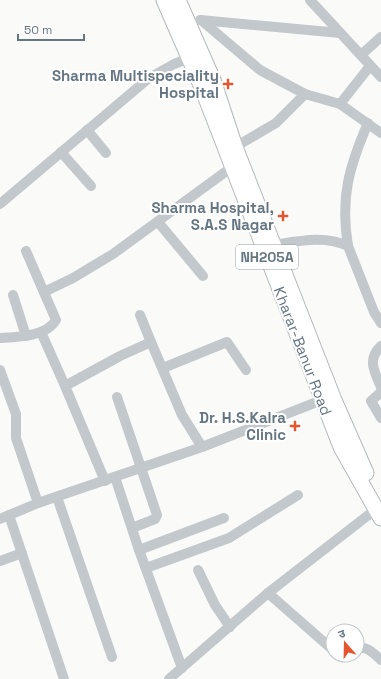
<svg xmlns="http://www.w3.org/2000/svg" width="381" height="679" font-family="'Space Grotesk','Noto Sans Devanagari',sans-serif">
<style>
.lines{fill:none;stroke-linecap:round;stroke-linejoin:round}
.highway-casing{stroke:#b4b9bd;stroke-width:17}
.minor{stroke:#c3c8cc;stroke-width:10}
.highway{stroke:#fff;stroke-width:15}
.poi-dot{fill:#e4572e;stroke:#fff;stroke-width:1.5}
.labels{text-anchor:middle;dominant-baseline:central;stroke-width:4;stroke-linejoin:round;paint-order:stroke}
.shield{fill:#fff;stroke:#939fa8;stroke-width:1}
.shield-label{font-size:14px;font-weight:bold;fill:#657683}
.poi-label{font-size:15px;font-weight:bold;fill:#657683;stroke:#fff;text-anchor:end}
.street-label{font-size:15px;fill:#657683;stroke:#fff}
</style>
<rect width="100%" height="100%" fill="#fafaf8"/>
<g class="lines">
<defs>
<g id="highway">
<path d="M 164,0 L 201,85 L 341,447 L 381,518"/>
<path d="M 178,0 L 213,80 L 235,147 L 334,400 L 366,473"/>
</g>
</defs>
<use href="#highway" class="highway-casing"/>
<g class="minor">
<path d="M 310,0 L 381,77"/>
<path d="M 200,20 L 340,33"/>
<path d="M 201,20 L 260,70 L 305,94 L 340,104 L 381,133"/>
<path d="M 361,55 L 381,37"/>
<path d="M 340,104 L 370,66"/>
<path d="M 87,130 L 106,153"/>
<path d="M 235,147 L 276,123 L 305,94"/>
<path d="M 61,152 L 91,186"/>
<path d="M 0,204 L 149,78 L 174,64 L 195,56"/>
<path d="M 158,222 L 203,276"/>
<path d="M 274,245 C 299,241 325,235 348,246 C 340,198 349,167 368,123"/>
<path d="M 348,246 L 374,312 L 381,323"/>
<path d="M 44,292 L 73,278 L 113,254 L 232,167"/>
<path d="M 13,295 L 26,336"/>
<path d="M 140,315 L 151,342"/>
<path d="M 41,332 L 65,386"/>
<path d="M 0,338 C 17,337 46,337 56,320 L 26,251"/>
<path d="M 381,346 C 367,359 374,371 381,387"/>
<path d="M 163,368 L 227,342 L 246,370"/>
<path d="M 0,370 L 16,414 L 16,438 L 38,503"/>
<path d="M 381,392 L 371,401 L 381,418"/>
<path d="M 117,397 L 157,515 L 155,519 L 132,528"/>
<path d="M 115,477 L 139,550 L 182,668"/>
<path d="M 105,481 L 65,386 L 120,356 L 151,342 L 182,415 L 202,447"/>
<path d="M 57,497 L 112,657"/>
<path d="M 9,515 L 64,679"/>
<path d="M 0,519 L 38,503 L 202,447 L 322,400"/>
<path d="M 139,550 L 224,518"/>
<path d="M 0,561 L 22,553"/>
<path d="M 146,568 L 229,538 L 298,495"/>
<path d="M 198,570 L 215,605 L 230,627"/>
<path d="M 268,593 L 333,650"/>
<path d="M 357,648 C 368,646 373,653 381,660"/>
<path d="M 169,679 L 268,593 L 380,506"/>
</g>
<use href="#highway" class="highway"/>
</g>
<g class="poi-dot">
<path d="M226 78h4v4h4v4h-4v4h-4v-4h-4v-4h4z"/>
<path d="M281 210h4v4h4v4h-4v4h-4v-4h-4v-4h4z"/>
<path d="M293 420h4v4h4v4h-4v4h-4v-4h-4v-4h4z"/>
</g>
<g class="labels">
<rect class="shield" x="236" y="245" width="62" height="24" rx="3"/>
<g class="shield-label">
<text x="267" y="257">NH205A</text>
</g>
<g class="poi-label">
<text x="219" y="75">Sharma Multispeciality<tspan x="219" dy="17">Hospital</tspan></text>
<text x="274" y="207">Sharma Hospital,<tspan x="274" dy="17">S.A.S Nagar</tspan></text>
<text x="286" y="417">Dr. H.S.Kalra<tspan x="286" dy="17">Clinic</tspan></text>
</g>
<g class="street-label">
<text transform="translate(303 351) rotate(69)">Kharar-Banur Road</text>
</g>
</g>
<g transform="translate(345 643) rotate(340)"><circle r="19" fill="#ffffff" stroke="#c1c8cd"/>
<path d="M0-3L7 15L0 10L-7 15Z" fill="#e4572e"/>
<text y="-6" font-size="11" font-weight="bold" text-anchor="middle" fill="#657683">उ</text>
</g>
<path d="M18 34v6h66v-6" fill="none" stroke="#657683" stroke-width="2"/>
<text x="24" y="34" font-size="12" fill="#657683" stroke="#ffffff" stroke-width="3" paint-order="stroke">50 m</text>
</svg>
